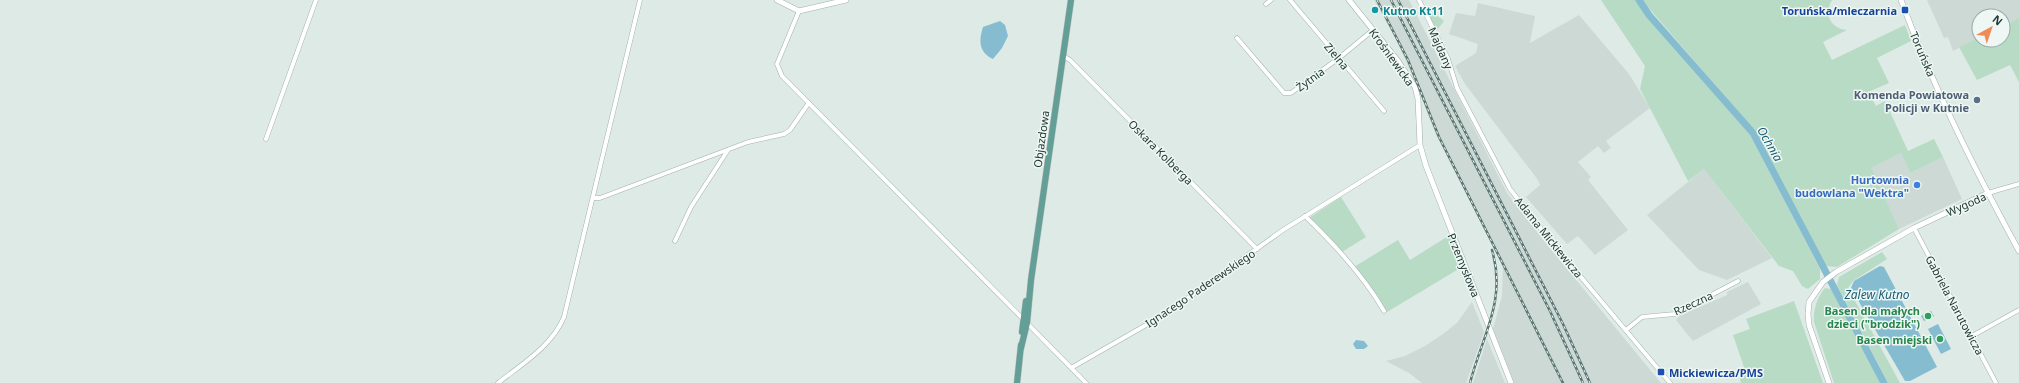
<svg xmlns="http://www.w3.org/2000/svg" width="2019" height="383" font-family="'Noto Sans',sans-serif">
<style>
.built{fill:#ccd9d5}
.green{fill:#b7dbc4}
.water{fill:#86bccf}
.lines{fill:none;stroke-linecap:round;stroke-linejoin:round}
.river{stroke:#86bccf;stroke-width:7}
.minor-casing{stroke:#a1b1ad;stroke-width:5}
.tertiary-casing{stroke:#a1b1ad;stroke-width:6}
.primary-casing{stroke:#bcc4c2;stroke-width:7}
.minor{stroke:#fff;stroke-width:4}
.tertiary{stroke:#fff;stroke-width:5}
.primary{stroke:#639f96;stroke-width:6}
.rail-casing{stroke:#5a7571;stroke-width:2.5}
.rail{stroke:#eef7f3;stroke-width:1;stroke-dasharray:3;stroke-linecap:butt}
.culture-dot{fill:#0f9aa8;stroke:#eef7f3;stroke-width:1.5}
.transit-dot{fill:#1a4fb4;stroke:#eef7f3;stroke-width:1.5}
.service-dot{fill:#5c6f8a;stroke:#eef7f3;stroke-width:1.5}
.shop-dot{fill:#3f7fe0;stroke:#eef7f3;stroke-width:1.5}
.leisure-dot{fill:#2e9e5b;stroke:#eef7f3;stroke-width:1.5}
.labels{text-anchor:middle;dominant-baseline:central;stroke-width:3;stroke-linejoin:round;paint-order:stroke}
.culture-label{font-size:11px;font-weight:bold;fill:#0d838f;stroke:#eef7f3;text-anchor:start}
.transit-label{font-size:11px;font-weight:bold;fill:#164399;stroke:#eef7f3;text-anchor:end}
.street-label{font-size:11px;fill:#203935;stroke:#eef7f3}
.service-label{font-size:11px;font-weight:bold;fill:#4e5e75;stroke:#eef7f3;text-anchor:end}
.shop-label{font-size:11px;font-weight:bold;fill:#366cbe;stroke:#eef7f3;text-anchor:end}
.leisure-label{font-size:11px;font-weight:bold;fill:#27864d;stroke:#eef7f3;text-anchor:end}
.water-label{font-size:12px;font-style:italic;fill:#1b5c74;stroke:#eef7f3}
</style>
<rect width="100%" height="100%" fill="#deeae6"/>
<g class="built">
<path d="M 1374,0 L 1409,0 L 1507,193 L 1544,241 L 1661,383 L 1514,383 L 1493,329 L 1502,296 L 1503,266 L 1434,130 L 1417,86 L 1395,37 Z"/>
<path d="M 1927,0 L 2019,0 L 2019,18 L 2003,26 L 2003,16 L 1979,16 L 1979,38 L 1953,51 L 1948,37 L 1944,38 Z"/>
<path d="M 1478,3 L 1535,16 L 1530,43 L 1579,15 L 1629,74 L 1650,108 L 1606,141 L 1611,148 L 1604,153 L 1598,146 L 1578,162 L 1591,177 L 1588,180 L 1628,230 L 1595,255 L 1578,236 L 1567,244 L 1526,197 L 1540,185 L 1538,180 L 1465,84 L 1455,66 L 1476,53 L 1478,44 L 1449,34 L 1456,13 L 1475,16 Z"/>
<path d="M 1901,153 L 1910,173 L 1943,157 L 1962,199 L 1899,229 L 1870,168 Z"/>
<path d="M 1704,169 L 1772,258 L 1727,280 L 1699,270 L 1647,215 Z"/>
<path d="M 1748,282 L 1761,304 L 1693,341 L 1676,320 L 1679,316 L 1727,295 L 1727,292 Z"/>
<path d="M 1472,302 L 1484,332 L 1466,383 L 1422,383 L 1409,373 L 1386,361 L 1405,356 L 1425,346 L 1443,334 L 1457,323 Z"/>
<path d="M 1487,339 L 1502,376 L 1505,383 L 1473,383 Z"/>
</g>
<g class="green">
<path d="M 1601,0 L 1637,0 L 1649,18 L 1750,134 L 1820,269 L 1820,279 L 1808,289 L 1802,286 L 1793,271 L 1779,266 L 1704,169 L 1688,181 L 1640,89 L 1645,66 Z"/>
<path d="M 1642,0 L 1832,0 C 1823,14 1831,29 1847,30 L 1823,42 L 1832,60 L 1905,25 L 1911,41 L 1877,58 L 1889,83 L 1868,92 L 1876,106 L 1885,101 L 1908,151 L 1934,139 L 1943,157 L 1910,173 L 1901,153 L 1871,168 L 1899,229 L 1837,267 L 1826,266 L 1752,128 Z"/>
<path d="M 1423,4 L 1444,21 L 1437,30 L 1436,30 Z"/>
<path d="M 2019,18 L 2019,82 L 2010,65 L 1977,80 L 1959,47 L 1979,38 L 1979,40 L 2003,40 L 2003,26 Z"/>
<path d="M 1341,197 L 1366,237 L 1342,252 L 1309,218 Z"/>
<path d="M 1450,235 L 1462,267 L 1387,312 L 1377,295 L 1354,267 L 1398,240 L 1410,260 Z"/>
<path d="M 1882,252 L 1887,259 L 1853,281 L 1848,288 L 1900,383 L 1888,383 L 1837,285 L 1839,277 Z"/>
<path d="M 1825,288 L 1831,289 L 1835,294 L 1882,383 L 1834,383 L 1814,322 C 1813,309 1817,298 1825,288 Z"/>
<path d="M 1794,301 L 1823,383 L 1741,383 L 1738,373 L 1745,370 L 1733,335 L 1750,329 L 1746,319 Z"/>
</g>
<g class="water">
<path d="M 1000,21 L 1005,25 L 1008,36 L 1002,48 L 993,59 C 978,52 979,40 983,27 Z"/>
<path d="M 1880,266 L 1884,267 L 1937,367 L 1910,381 L 1905,381 L 1851,288 L 1854,281 Z"/>
<path d="M 1931,311 L 1934,316 L 1924,321 L 1921,316 Z"/>
<path d="M 1938,324 L 1951,349 L 1941,354 L 1928,329 Z"/>
<path d="M 1356,340 L 1364,341 L 1368,346 L 1364,349 L 1356,349 L 1353,344 Z"/>
</g>
<g class="lines">
<path class="river" d="M 1639,0 L 1649,15 L 1753,133 L 1884,383"/>
<defs>
<g id="minor">
<path d="M 1290,0 L 1384,111"/>
<path d="M 1419,0 L 1448,59 L 1457,88 L 1510,189 L 1549,239 L 1670,383"/>
<path d="M 1266,4 L 1271,0"/>
<path d="M 799,11 L 777,64 L 782,76 L 1023,319"/>
<path d="M 1237,38 L 1284,93 L 1291,93 L 1339,58 L 1373,30"/>
<path d="M 1063,56 L 1070,60 L 1257,249"/>
<path d="M 266,139 L 316,0"/>
<path d="M 1988,193 L 2019,184"/>
<path d="M 594,198 L 600,198 L 748,142 L 784,134 L 790,130 L 808,104"/>
<path d="M 1305,216 C 1334,244 1364,276 1384,311"/>
<path d="M 1914,228 L 1996,383"/>
<path d="M 675,241 L 691,207 L 728,150"/>
<path d="M 1027,323 L 1086,383"/>
<path d="M 1626,330 L 1642,317 L 1675,314 L 1738,281"/>
<path d="M 1972,336 L 2019,310"/>
<path d="M 1071,368 L 1167,313 L 1283,230 L 1420,145"/>
<path d="M 498,383 C 522,364 552,346 564,317 L 640,0"/>
</g>
<g id="tertiary">
<path d="M 777,0 L 799,11 L 846,0"/>
<path d="M 1349,0 L 1398,61 L 1415,87 L 1418,99 L 1420,145 L 1426,166 L 1511,383"/>
<path d="M 1901,0 C 1933,87 1975,170 2019,251"/>
<path d="M 1829,383 L 1809,325 L 1808,314 L 1809,302 L 1823,282 L 1836,272 L 1914,228 L 1988,193"/>
</g>
<g id="primary">
<path d="M 1022,332 L 1026,301"/>
<path d="M 1021,348 L 1027,323 L 1031,280 L 1071,0"/>
<path d="M 1017,383 L 1021,345"/>
</g>
</defs>
<use href="#minor" class="minor-casing"/>
<use href="#tertiary" class="tertiary-casing"/>
<use href="#primary" class="primary-casing"/>
<use href="#minor" class="minor"/>
<use href="#tertiary" class="tertiary"/>
<use href="#primary" class="primary"/>
<defs>
<g id="rail">
<path d="M 1377,0 L 1408,60 L 1439,137 L 1563,383"/>
<path d="M 1391,0 L 1550,311 L 1583,383"/>
<path d="M 1398,0 L 1563,324 L 1590,383"/>
<path d="M 1470,383 C 1482,336 1507,301 1492,250"/>
</g>
</defs>
<use href="#rail" class="rail-casing"/>
<use href="#rail" class="rail"/>
</g>
<circle class="culture-dot" cx="1375" cy="10" r="4"/>
<g class="transit-dot">
<rect x="1901" y="6" width="8" height="8" rx="2"/>
<rect x="1657" y="368" width="8" height="8" rx="2"/>
</g>
<circle class="service-dot" cx="1977" cy="100" r="4"/>
<circle class="shop-dot" cx="1917" cy="185" r="4"/>
<g class="leisure-dot">
<circle cx="1928" cy="316" r="4"/>
<circle cx="1940" cy="339" r="4"/>
</g>
<g class="labels">
<g class="culture-label">
<text x="1383" y="10">Kutno Kt11</text>
</g>
<g class="transit-label">
<text x="1897" y="10">Toruńska/mleczarnia</text>
<text x="1669" y="372" text-anchor="start">Mickiewicza/PMS</text>
</g>
<g class="street-label">
<text transform="translate(1441 48) rotate(66)">Majdany</text>
<text transform="translate(1923 54) rotate(67)">Toruńska</text>
<text transform="translate(1337 56) rotate(50)">Zielna</text>
<text transform="translate(1392 57) rotate(54)">Krośniewicka</text>
<text transform="translate(1310 79) rotate(-36)">Żytnia</text>
<text transform="translate(1041 139) rotate(-82)">Objazdowa</text>
<text transform="translate(1161 152) rotate(45)">Oskara Kolberga</text>
<text transform="translate(1966 204) rotate(-24)">Wygoda</text>
<text transform="translate(1549 237) rotate(51)">Adama Mickiewicza</text>
<text transform="translate(1464 265) rotate(68)">Przemysłowa</text>
<text transform="translate(1200 288) rotate(-34)">Ignacego Paderewskiego</text>
<text transform="translate(1693 303) rotate(-25)">Rzeczna</text>
<text transform="translate(1955 305) rotate(62)">Gabriela Narutowicza</text>
</g>
<g class="service-label">
<text x="1969" y="94">Komenda Powiatowa<tspan x="1969" dy="13">Policji w Kutnie</tspan></text>
</g>
<g class="shop-label">
<text x="1909" y="179">Hurtownia<tspan x="1909" dy="13">budowlana "Wektra"</tspan></text>
</g>
<g class="leisure-label">
<text x="1920" y="310">Basen dla małych<tspan x="1920" dy="13">dzieci ("brodzik")</tspan></text>
<text x="1932" y="339">Basen miejski</text>
</g>
<g class="water-label">
<text transform="translate(1770 144) rotate(60)">Ochnia</text>
<text x="1877" y="294">Zalew Kutno</text>
</g>
</g>
<g transform="translate(1991 28) rotate(40)"><circle r="19" fill="#eef7f3" stroke="#9caba7"/>
<path d="M0-3L7 15L0 10L-7 15Z" fill="#f18b55"/>
<text y="-6" font-size="11" font-weight="bold" text-anchor="middle" fill="#203935">N</text>
</g>
</svg>
